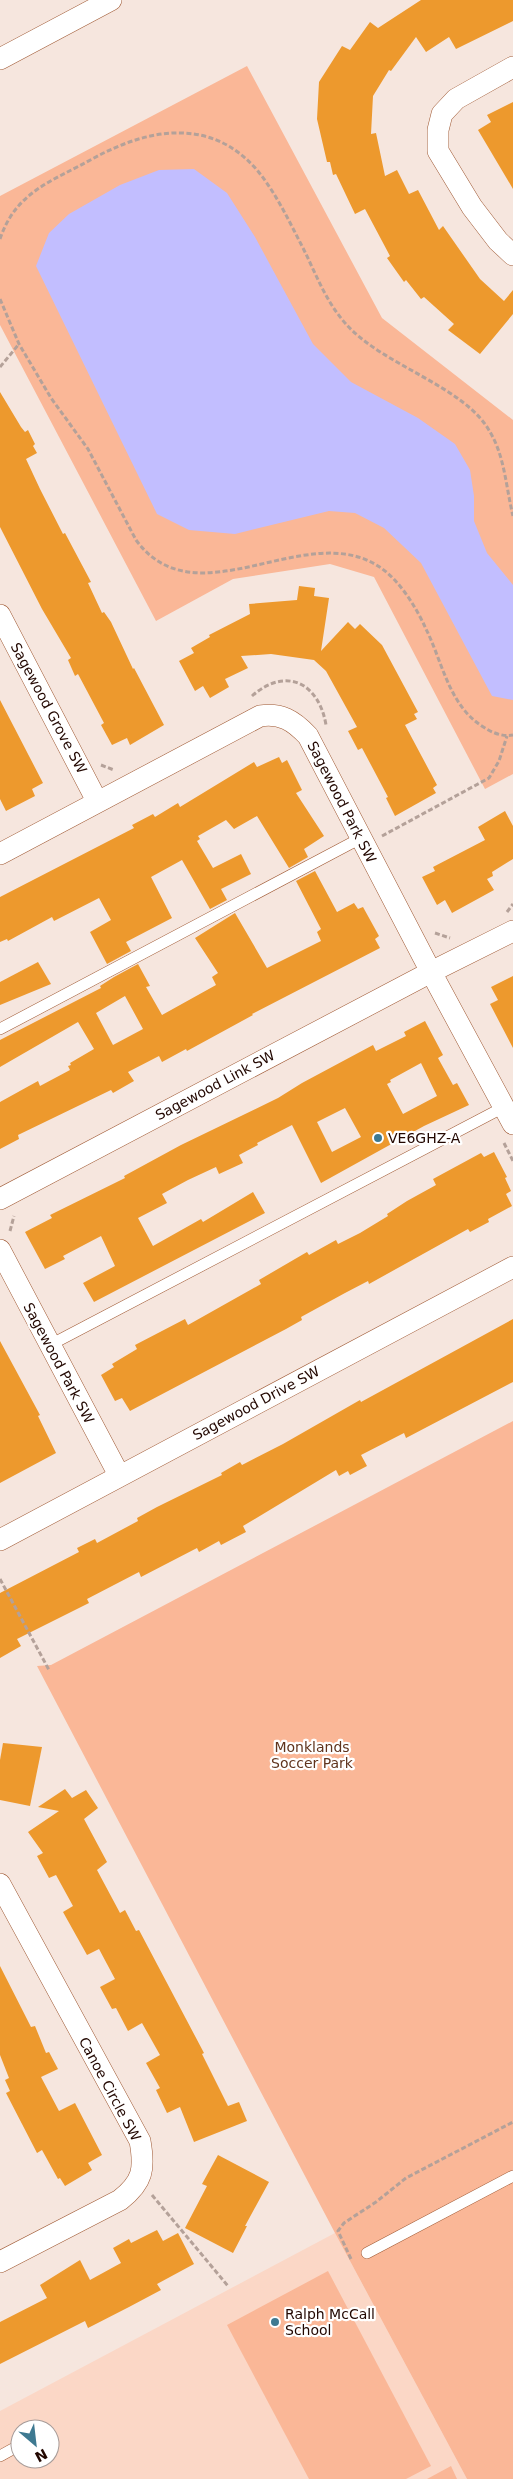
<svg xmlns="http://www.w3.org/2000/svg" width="513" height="2479" font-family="'DejaVu Sans',sans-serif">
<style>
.built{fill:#fbd7c6;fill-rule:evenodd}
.green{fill:#fab797}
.water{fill:#c2beff}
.building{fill:#ed992d;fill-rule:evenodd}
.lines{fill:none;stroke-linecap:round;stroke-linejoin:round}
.lane-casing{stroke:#a05a35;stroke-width:12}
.street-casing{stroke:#a05a35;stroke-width:22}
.path{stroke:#b4a199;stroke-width:3;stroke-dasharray:5 2.5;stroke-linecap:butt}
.lane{stroke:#fff;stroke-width:11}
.street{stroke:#fff;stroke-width:21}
.poi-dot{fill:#3e7991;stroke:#fff;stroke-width:2}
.labels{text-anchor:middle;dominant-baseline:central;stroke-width:4.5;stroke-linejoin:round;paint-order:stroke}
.street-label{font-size:14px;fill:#220700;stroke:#fff}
.poi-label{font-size:14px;fill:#220700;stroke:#fff;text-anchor:start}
.park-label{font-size:14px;fill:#60341d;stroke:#fff}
</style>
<rect width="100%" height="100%" fill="#f6e6de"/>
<path class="built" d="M 335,2233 L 467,2479 L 0,2479 L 0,2411 ZM 20,2429 L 50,2429 L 50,2459 L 20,2459 Z"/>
<g class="green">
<path d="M 247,66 L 382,318 L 513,420 L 513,774 L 485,789 L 374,577 L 330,564 L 233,579 L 156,621 L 0,325 L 0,196 Z"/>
<path d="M 513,1421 L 513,2479 L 467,2479 L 335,2233 L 37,1666 L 51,1665 Z"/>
<path d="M 328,2271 L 431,2466 L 406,2479 L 309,2479 L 227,2325 Z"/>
<path d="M 451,2466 L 457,2479 L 427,2479 Z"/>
</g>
<path class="water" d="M 194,169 L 227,193 L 255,237 L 313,344 L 351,382 L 418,418 L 455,444 L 470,470 L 474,496 L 474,521 L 487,553 L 513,585 L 513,700 L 492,696 L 421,563 L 384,528 L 355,513 L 329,511 L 235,534 L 189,530 L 157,514 L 36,266 L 49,233 L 69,214 L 120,185 L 159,170 Z"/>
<g class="building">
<path d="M 421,0 L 513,0 L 513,21 L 456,49 L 449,37 L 426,52 L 416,37 L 391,71 L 389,70 L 373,96 L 371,134 L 376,133 L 385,176 L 397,170 L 409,194 L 418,190 L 439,230 L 443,226 L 480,279 L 504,301 L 513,290 L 513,314 L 480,354 L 448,330 L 454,324 L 424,297 L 421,299 L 406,280 L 404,282 L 387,258 L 390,256 L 365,209 L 355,214 L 336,174 L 333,175 L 330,162 L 327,162 L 317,119 L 319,82 L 342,46 L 350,50 L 370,22 L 378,28 Z"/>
<path d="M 513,102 L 513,189 L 478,130 L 491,122 L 487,115 Z"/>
<path d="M 0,392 L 21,427 L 25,432 L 28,430 L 35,444 L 33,446 L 37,453 L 26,459 L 40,489 L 63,534 L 65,533 L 91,582 L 88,583 L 102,613 L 104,612 L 111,622 L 133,669 L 134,668 L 164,725 L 130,745 L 127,738 L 112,745 L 101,725 L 104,723 L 78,674 L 75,676 L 68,660 L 71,658 L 42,609 L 0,527 Z"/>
<path d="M 299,586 L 315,588 L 314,596 L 329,598 L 321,651 L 348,622 L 355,629 L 360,624 L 382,645 L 418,712 L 414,714 L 417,719 L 405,725 L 437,785 L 433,788 L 436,793 L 395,816 L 386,798 L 388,797 L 362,748 L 358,750 L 348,731 L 357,727 L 326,671 L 314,660 L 271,654 L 241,656 L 248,668 L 225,679 L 229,687 L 210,698 L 203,686 L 195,691 L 179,661 L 194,653 L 191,648 L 210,637 L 209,635 L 250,614 L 249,604 L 297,600 Z"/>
<path d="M 0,700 L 43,783 L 32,789 L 35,796 L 6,811 L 0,799 Z"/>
<path d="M 279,757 L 282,763 L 287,760 L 302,790 L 296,793 L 324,836 L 304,849 L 308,857 L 289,868 L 257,816 L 234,829 L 226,820 L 198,836 L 200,839 L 197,841 L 213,868 L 241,854 L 251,874 L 221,889 L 227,900 L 210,909 L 182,860 L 151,877 L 172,918 L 126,942 L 131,951 L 107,964 L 90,932 L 111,920 L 99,898 L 54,921 L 52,917 L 8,941 L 7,939 L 0,942 L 0,897 L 134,828 L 132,825 L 153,814 L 155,817 L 178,803 L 180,807 L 254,762 L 257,767 Z"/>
<path d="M 505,811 L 513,826 L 513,859 L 492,872 L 493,876 L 487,879 L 494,890 L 452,913 L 445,900 L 437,905 L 422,877 L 435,871 L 433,867 L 485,840 L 478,827 Z"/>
<path d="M 315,871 L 337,912 L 354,903 L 358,909 L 363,907 L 379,936 L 375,939 L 380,948 L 252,1014 L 253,1015 L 187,1051 L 186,1049 L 162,1062 L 159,1056 L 128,1072 L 134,1081 L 113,1093 L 111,1090 L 18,1135 L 19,1139 L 0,1149 L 0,1102 L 38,1081 L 40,1086 L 70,1070 L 68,1066 L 71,1065 L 70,1063 L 94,1049 L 78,1022 L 0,1067 L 0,1040 L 101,988 L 100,986 L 114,977 L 138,964 L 150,986 L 146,987 L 162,1015 L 216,985 L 212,977 L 218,973 L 195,938 L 235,913 L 267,968 L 321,941 L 317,932 L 321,929 L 296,881 ZM 125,996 L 143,1029 L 113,1045 L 96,1013 Z"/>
<path d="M 38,962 L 51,984 L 0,1005 L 0,982 Z"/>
<path d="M 513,976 L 513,1048 L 490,1004 L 498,1000 L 491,987 Z"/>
<path d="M 425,1021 L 443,1055 L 438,1058 L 453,1085 L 457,1083 L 469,1105 L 424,1126 L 321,1183 L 292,1125 L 257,1143 L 258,1145 L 239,1155 L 243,1163 L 219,1174 L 216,1167 L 188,1180 L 162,1194 L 167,1203 L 138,1218 L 153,1246 L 201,1219 L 203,1222 L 253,1192 L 265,1213 L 94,1302 L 83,1283 L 115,1266 L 101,1236 L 63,1256 L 65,1259 L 45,1269 L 25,1232 L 52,1218 L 50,1215 L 125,1178 L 124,1176 L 181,1145 L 278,1098 L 302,1083 L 373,1045 L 376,1051 L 406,1036 L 404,1032 ZM 421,1063 L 437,1096 L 403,1114 L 387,1084 L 391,1082 L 390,1080 ZM 345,1108 L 361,1137 L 332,1152 L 317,1122 Z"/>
<path d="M 494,1152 L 507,1177 L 505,1178 L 511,1191 L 506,1194 L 512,1206 L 488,1219 L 489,1222 L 470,1232 L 468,1229 L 369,1284 L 368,1281 L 345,1293 L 301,1317 L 302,1320 L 286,1329 L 130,1411 L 122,1398 L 115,1401 L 101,1375 L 114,1367 L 112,1364 L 137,1349 L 135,1345 L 185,1319 L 188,1325 L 261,1284 L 259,1280 L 307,1252 L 309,1255 L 336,1240 L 338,1244 L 360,1233 L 388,1216 L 387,1214 L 407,1201 L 436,1185 L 433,1179 L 481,1153 L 484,1157 Z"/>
<path d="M 513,1319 L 513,1382 L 406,1438 L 404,1433 L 361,1455 L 367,1466 L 350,1475 L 348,1471 L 339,1476 L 336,1470 L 243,1526 L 246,1532 L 221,1545 L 219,1541 L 199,1552 L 197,1548 L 141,1577 L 139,1572 L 87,1599 L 89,1603 L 17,1639 L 21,1646 L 0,1658 L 0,1593 L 79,1552 L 77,1548 L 95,1539 L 97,1543 L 138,1521 L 137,1518 L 157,1507 L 222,1475 L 221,1473 L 240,1462 L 242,1465 L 283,1444 L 360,1400 L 361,1402 Z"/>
<path d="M 0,1341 L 40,1415 L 38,1416 L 56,1453 L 0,1483 Z"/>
<path d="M 3,1743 L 42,1747 L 30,1806 L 0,1800 L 0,1760 Z"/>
<path d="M 65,1789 L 72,1798 L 86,1790 L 98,1808 L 84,1819 L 107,1862 L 97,1870 L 120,1913 L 125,1910 L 136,1931 L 139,1930 L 204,2053 L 202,2054 L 228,2106 L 239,2102 L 247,2121 L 194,2142 L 180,2107 L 167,2113 L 156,2090 L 160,2088 L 146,2063 L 160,2055 L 142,2023 L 128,2031 L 116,2008 L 112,2009 L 100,1987 L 115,1979 L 99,1949 L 87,1955 L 63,1912 L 73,1906 L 56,1875 L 49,1878 L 37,1856 L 43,1853 L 28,1832 L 59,1811 L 38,1807 Z"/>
<path d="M 0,1966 L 31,2027 L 35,2026 L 46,2053 L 49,2052 L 58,2069 L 41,2077 L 59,2111 L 75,2103 L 102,2155 L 88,2163 L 92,2170 L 65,2186 L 60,2178 L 58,2179 L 42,2150 L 37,2153 L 6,2093 L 10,2091 L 5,2080 L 9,2078 L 0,2055 Z"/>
<path d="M 218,2155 L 269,2182 L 245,2226 L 247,2226 L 233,2253 L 185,2228 L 207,2186 L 202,2184 Z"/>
<path d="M 157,2230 L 163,2241 L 178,2233 L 194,2264 L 157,2284 L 161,2290 L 129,2307 L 88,2328 L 85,2321 L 0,2364 L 0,2322 L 47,2298 L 40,2285 L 80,2260 L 90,2280 L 121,2263 L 113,2248 L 129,2239 L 131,2243 Z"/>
</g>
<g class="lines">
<defs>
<g id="lane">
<path d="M 0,1029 L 361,838"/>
<path d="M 50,1345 L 504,1107"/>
<path d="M 367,2253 L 513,2176"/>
<path d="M 0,2456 L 20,2445"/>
</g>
<g id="street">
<path d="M 0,59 L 111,0"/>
<path d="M 513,67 L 456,99 L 442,114 L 438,130 L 438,151 L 472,207 L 498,241 L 513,255"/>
<path d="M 0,615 L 97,801"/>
<path d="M 0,854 L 260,716 C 281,713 293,720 308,736 L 431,972 L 513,1124"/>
<path d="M 0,1199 L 431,972 L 513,931"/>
<path d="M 0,1250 L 119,1475"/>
<path d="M 0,1540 L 513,1267"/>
<path d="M 0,1884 L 140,2141 C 145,2169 143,2182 120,2200 L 0,2262"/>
</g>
</defs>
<use href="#lane" class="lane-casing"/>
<use href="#street" class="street-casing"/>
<g class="path">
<path d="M 0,239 C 16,191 53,181 94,158 C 149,128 211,117 257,170 C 276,193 289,221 303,248 C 316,274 326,302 346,324 C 383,366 465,386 490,432 C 505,457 506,488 513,516"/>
<path d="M 0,299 L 19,344 L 51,398 L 88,449 L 136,540 C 196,622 305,519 378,566 C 399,579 416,607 426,629 C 443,663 449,707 485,728 C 493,733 503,737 513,735"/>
<path d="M 0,367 L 19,344"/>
<path d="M 252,696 C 286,666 319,683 326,725"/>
<path d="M 101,765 L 114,770"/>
<path d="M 382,836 L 489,778 L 499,761 L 507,736"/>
<path d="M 507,912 L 513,904"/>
<path d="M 435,933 L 450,938"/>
<path d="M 504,1143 L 513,1161"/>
<path d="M 10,1231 L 14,1216"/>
<path d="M 0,1579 L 49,1670"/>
<path d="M 152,2195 L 228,2286"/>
<path d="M 351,2259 L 338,2231 L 344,2223 L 376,2202 L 406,2178 L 513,2122"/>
</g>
<use href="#lane" class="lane"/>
<use href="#street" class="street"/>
</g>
<g class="poi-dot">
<circle cx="378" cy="1138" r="5"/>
<circle cx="275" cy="2322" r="5"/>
</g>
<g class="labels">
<g class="street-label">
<text transform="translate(49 708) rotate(62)">Sagewood Grove SW</text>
<text transform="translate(342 802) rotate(63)">Sagewood Park SW</text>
<text transform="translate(215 1085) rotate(-28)">Sagewood Link SW</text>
<text transform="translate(59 1363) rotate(62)">Sagewood Park SW</text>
<text transform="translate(256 1403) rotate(-28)">Sagewood Drive SW</text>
<text transform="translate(110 2089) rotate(62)">Canoe Circle SW</text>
</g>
<g class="poi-label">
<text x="388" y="1138">VE6GHZ-A</text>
<text x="285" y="2314">Ralph McCall<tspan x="285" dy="16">School</tspan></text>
</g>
<g class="park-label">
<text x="312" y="1747">Monklands<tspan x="312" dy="16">Soccer Park</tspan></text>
</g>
</g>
<g transform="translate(35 2444) rotate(152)"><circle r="24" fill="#ffffff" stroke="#a79c99"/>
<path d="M0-4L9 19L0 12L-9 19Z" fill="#3e7991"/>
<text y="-8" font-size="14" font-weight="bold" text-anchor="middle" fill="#220700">N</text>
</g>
</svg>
